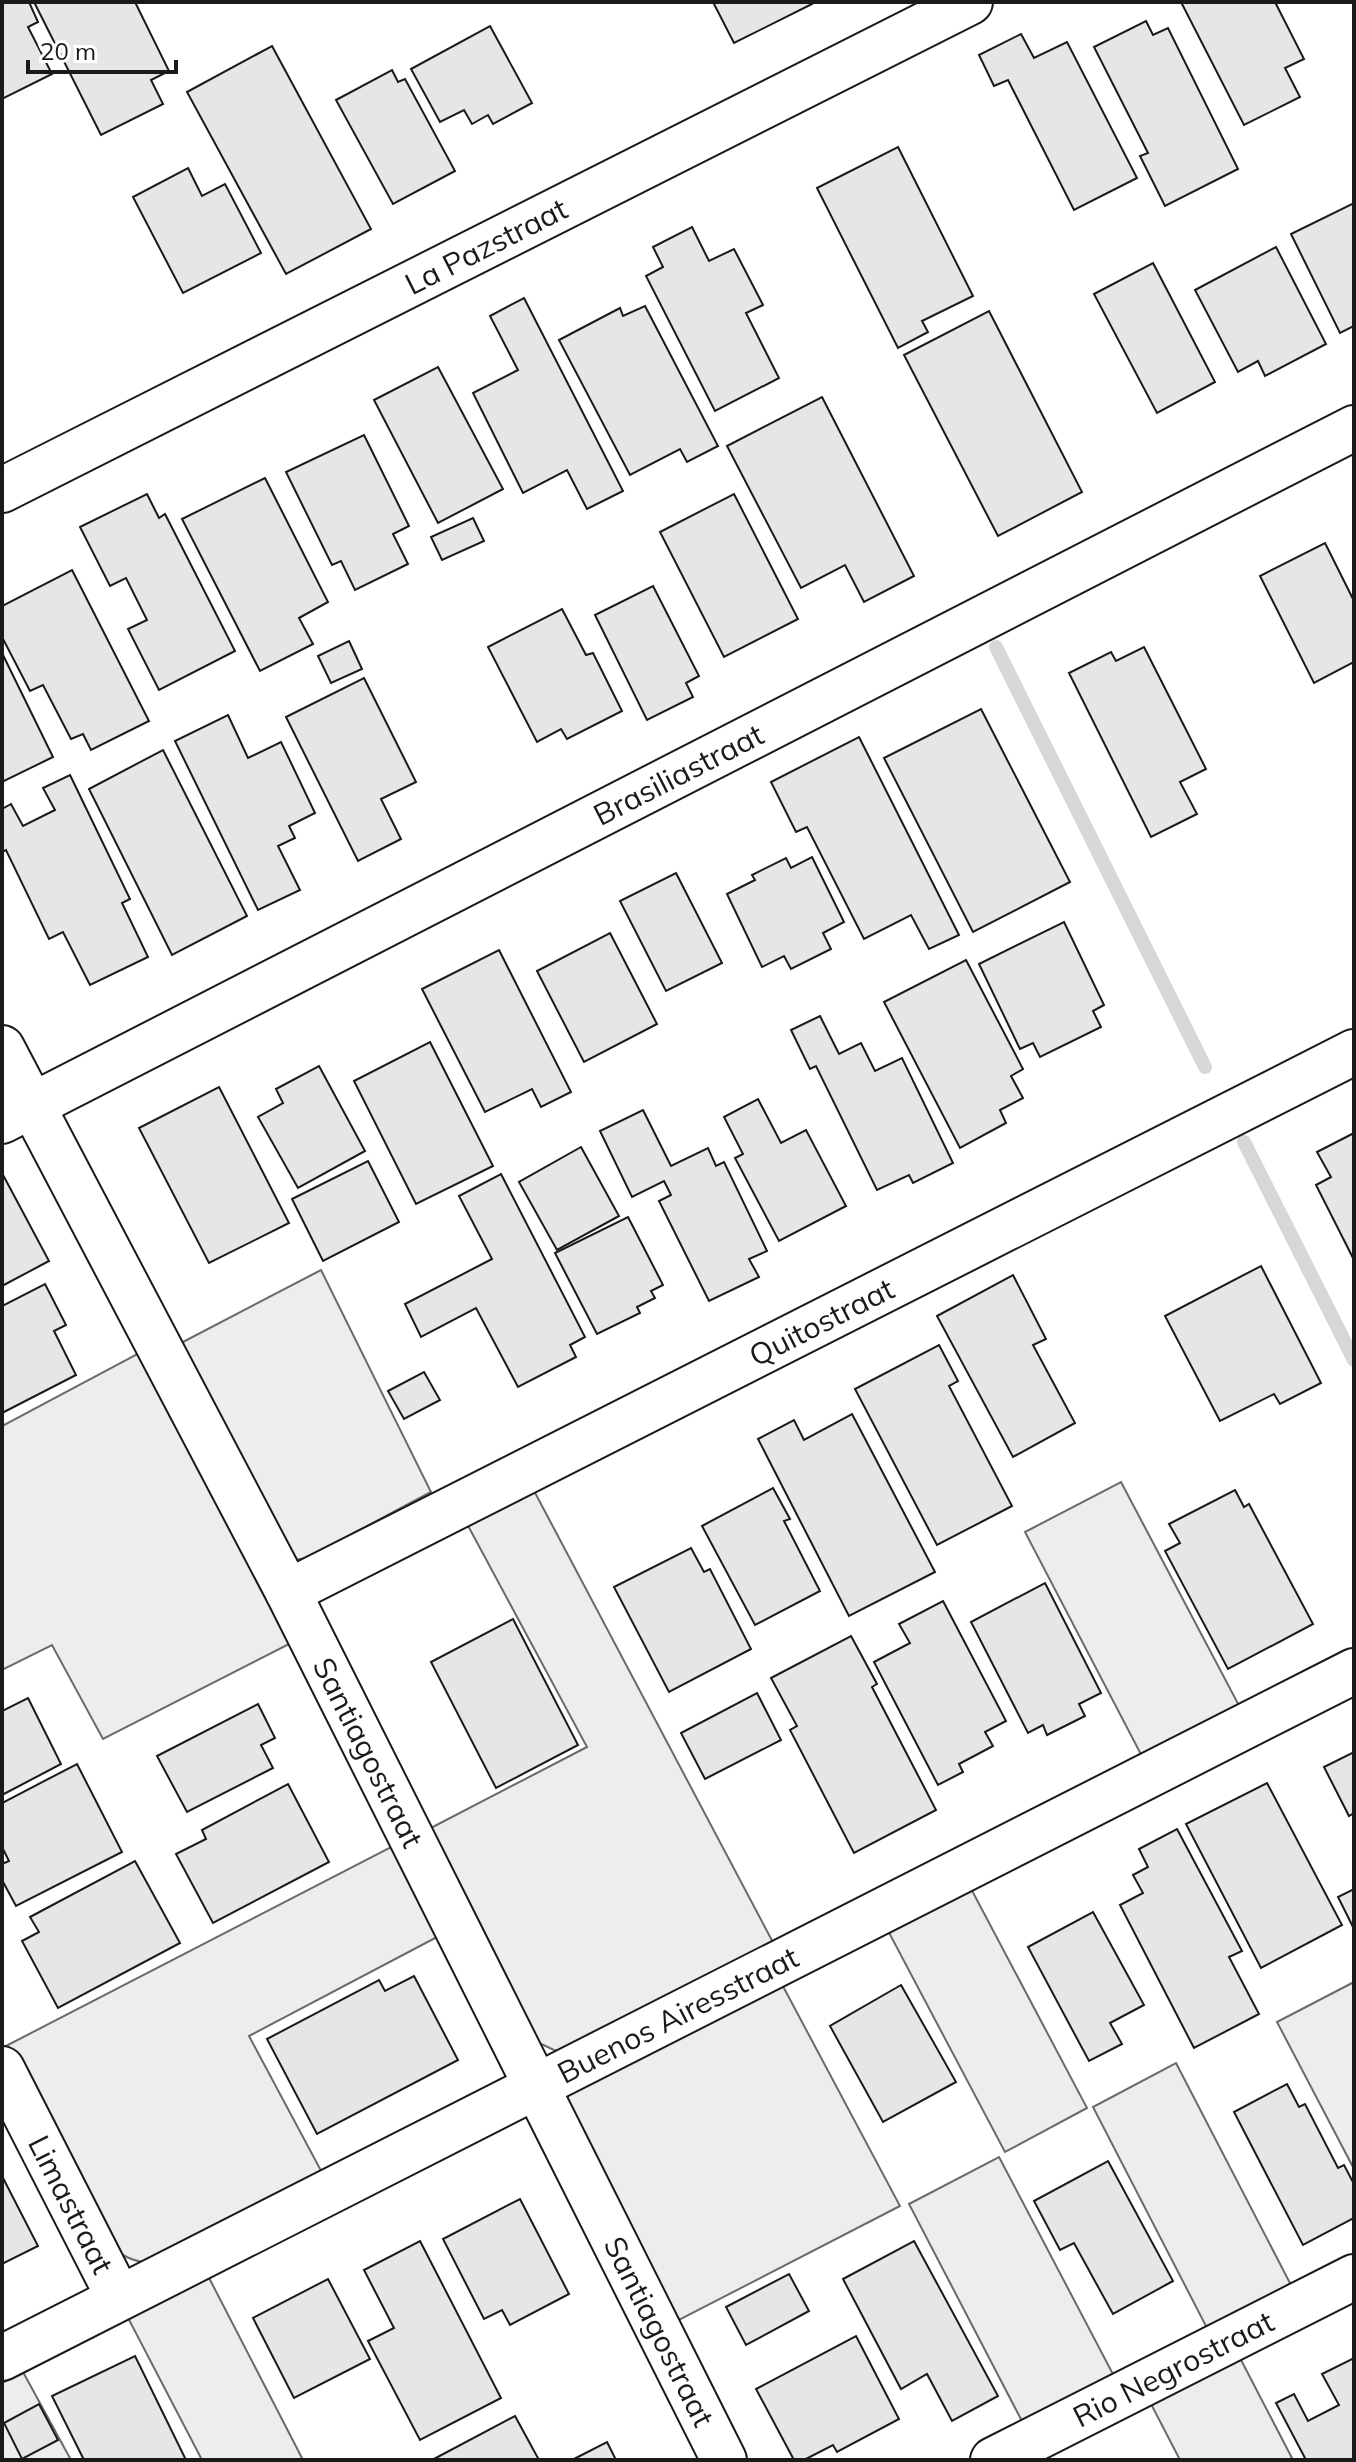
<svg xmlns="http://www.w3.org/2000/svg" width="1356" height="2462" font-family="Mulish,sans-serif">
<style>
.green{fill:#ededed;stroke:#6a6a6a;stroke-width:2}
.lines{fill:none;stroke-linecap:round;stroke-linejoin:round}
.stream{stroke:#d7d7d7;stroke-width:14}
.building{fill:#e6e6e6;stroke:#1a1a1a;stroke-width:2}
.street-casing{stroke:#1a1a1a;stroke-width:48}
.street{stroke:#fff;stroke-width:44}
.labels{text-anchor:middle;dominant-baseline:central;stroke-width:6;stroke-linejoin:round;paint-order:stroke}
.street-label{font-size:30px;fill:#1a1a1a;stroke:#fff}
</style>
<rect width="100%" height="100%" fill="#fff"/>
<g class="green">
<path d="M 321,1270 L 431,1492 L 307,1558 L 288,1561 L 181,1343 Z"/>
<path d="M 141,1352 L 293,1642 L 103,1739 L 52,1645 L 2,1670 L 2,1426 Z"/>
<path d="M 1121,1482 L 1244,1715 L 1147,1766 L 1025,1532 Z"/>
<path d="M 532,1487 L 776,1948 L 571,2052 L 554,2050 L 539,2043 L 425,1831 L 587,1747 L 466,1522 Z"/>
<path d="M 393,1846 L 439,1936 L 249,2036 L 326,2180 L 162,2265 C 132,2262 121,2258 100,2235 L 4,2047 Z"/>
<path d="M 968,1883 L 1087,2108 L 1005,2152 L 886,1927 Z"/>
<path d="M 777,1975 L 900,2206 L 675,2322 L 564,2103 L 575,2080 Z"/>
<path d="M 1354,1982 L 1354,2169 L 1277,2022 Z"/>
<path d="M 1176,2063 L 1292,2287 L 1208,2330 L 1093,2107 Z"/>
<path d="M 999,2157 L 1115,2378 L 1024,2425 L 909,2204 Z"/>
<path d="M 206,2272 L 303,2460 L 202,2460 L 126,2314 Z"/>
<path d="M 1240,2358 L 1293,2460 L 1180,2460 L 1151,2404 Z"/>
<path d="M 23,2372 L 71,2460 L 2,2460 L 2,2383 Z"/>
</g>
<g class="lines">
<g class="stream">
<path d="M 996,647 L 1205,1067"/>
<path d="M 1244,1142 L 1354,1360"/>
</g>
</g>
<g class="building">
<path d="M 2,2 L 29,2 L 38,22 L 28,27 L 52,74 L 2,99 Z"/>
<path d="M 34,2 L 135,2 L 169,71 L 151,80 L 163,104 L 101,135 Z"/>
<path d="M 713,2 L 811,2 L 812,4 L 734,43 Z"/>
<path d="M 1181,2 L 1275,2 L 1304,59 L 1285,68 L 1300,97 L 1244,125 Z"/>
<path d="M 1146,21 L 1153,35 L 1168,28 L 1238,169 L 1165,206 L 1140,156 L 1148,153 L 1094,47 Z"/>
<path d="M 490,26 L 532,103 L 493,124 L 488,115 L 472,124 L 464,110 L 440,122 L 411,69 Z"/>
<path d="M 1021,34 L 1034,58 L 1067,42 L 1137,178 L 1074,210 L 1008,80 L 994,86 L 979,55 Z"/>
<path d="M 272,46 L 371,229 L 286,274 L 187,92 Z"/>
<path d="M 392,70 L 398,82 L 405,79 L 455,171 L 393,204 L 336,100 Z"/>
<path d="M 898,147 L 973,296 L 922,321 L 928,332 L 898,348 L 817,188 Z"/>
<path d="M 188,168 L 202,196 L 225,184 L 261,253 L 183,293 L 133,197 Z"/>
<path d="M 1354,203 L 1354,326 L 1340,333 L 1291,234 Z"/>
<path d="M 692,227 L 709,261 L 734,249 L 763,305 L 746,313 L 779,378 L 715,411 L 646,276 L 663,267 L 653,247 Z"/>
<path d="M 1276,247 L 1326,344 L 1265,376 L 1258,361 L 1238,372 L 1195,290 Z"/>
<path d="M 1153,263 L 1215,382 L 1157,413 L 1094,294 Z"/>
<path d="M 524,298 L 623,491 L 587,509 L 567,470 L 523,493 L 473,393 L 518,370 L 490,316 Z"/>
<path d="M 645,306 L 718,446 L 687,462 L 680,449 L 630,475 L 559,340 L 620,308 L 623,316 Z"/>
<path d="M 989,311 L 1082,492 L 998,536 L 904,355 Z"/>
<path d="M 438,367 L 503,489 L 438,523 L 374,400 Z"/>
<path d="M 822,397 L 914,576 L 864,602 L 845,565 L 801,588 L 727,446 Z"/>
<path d="M 364,435 L 409,526 L 393,534 L 408,564 L 355,590 L 341,561 L 332,565 L 286,472 Z"/>
<path d="M 265,478 L 328,602 L 299,618 L 313,644 L 260,671 L 182,519 Z"/>
<path d="M 147,494 L 159,518 L 165,514 L 235,651 L 159,690 L 128,629 L 147,620 L 126,578 L 110,586 L 80,527 Z"/>
<path d="M 734,494 L 798,619 L 724,657 L 660,532 Z"/>
<path d="M 473,518 L 484,541 L 442,560 L 431,537 Z"/>
<path d="M 1325,543 L 1354,601 L 1354,662 L 1314,683 L 1260,576 Z"/>
<path d="M 72,570 L 149,721 L 91,750 L 83,734 L 71,739 L 43,685 L 30,691 L 2,637 L 2,606 Z"/>
<path d="M 653,586 L 699,676 L 686,683 L 693,697 L 647,720 L 595,615 Z"/>
<path d="M 562,609 L 586,655 L 593,653 L 622,711 L 567,739 L 561,729 L 537,742 L 488,647 Z"/>
<path d="M 349,641 L 362,669 L 331,683 L 318,656 Z"/>
<path d="M 1144,647 L 1206,769 L 1180,782 L 1197,814 L 1151,837 L 1069,673 L 1111,652 L 1116,661 Z"/>
<path d="M 2,653 L 53,757 L 2,782 Z"/>
<path d="M 364,678 L 416,782 L 381,799 L 401,839 L 358,861 L 286,717 Z"/>
<path d="M 981,709 L 1070,882 L 973,932 L 884,758 Z"/>
<path d="M 228,715 L 248,758 L 281,742 L 315,813 L 289,826 L 295,838 L 278,846 L 300,890 L 258,910 L 175,741 Z"/>
<path d="M 859,737 L 959,935 L 929,949 L 911,915 L 864,939 L 807,827 L 796,832 L 771,782 Z"/>
<path d="M 163,750 L 247,916 L 172,955 L 89,789 Z"/>
<path d="M 70,775 L 130,899 L 122,903 L 148,957 L 90,985 L 63,932 L 49,939 L 6,850 L 2,852 L 2,809 L 11,804 L 23,826 L 55,810 L 43,788 Z"/>
<path d="M 812,857 L 844,922 L 823,933 L 831,949 L 791,969 L 784,956 L 762,967 L 727,894 L 755,880 L 752,875 L 786,858 L 791,868 Z"/>
<path d="M 676,873 L 722,963 L 666,991 L 620,901 Z"/>
<path d="M 1064,922 L 1104,1005 L 1093,1011 L 1101,1027 L 1040,1057 L 1033,1043 L 1020,1049 L 979,964 Z"/>
<path d="M 610,933 L 657,1024 L 584,1062 L 537,971 Z"/>
<path d="M 499,950 L 571,1092 L 541,1107 L 532,1089 L 485,1112 L 422,989 Z"/>
<path d="M 966,960 L 1023,1069 L 1011,1076 L 1023,1098 L 1000,1110 L 1006,1123 L 960,1148 L 884,1002 Z"/>
<path d="M 820,1016 L 839,1054 L 861,1043 L 875,1071 L 902,1058 L 953,1163 L 913,1183 L 909,1175 L 877,1190 L 816,1066 L 810,1069 L 791,1030 Z"/>
<path d="M 430,1042 L 493,1166 L 416,1204 L 354,1081 Z"/>
<path d="M 319,1066 L 365,1151 L 298,1188 L 258,1117 L 283,1103 L 276,1089 Z"/>
<path d="M 219,1087 L 289,1223 L 209,1263 L 139,1128 Z"/>
<path d="M 758,1099 L 781,1143 L 806,1130 L 846,1206 L 779,1241 L 735,1158 L 743,1154 L 724,1117 Z"/>
<path d="M 643,1110 L 671,1166 L 708,1148 L 716,1166 L 724,1162 L 767,1251 L 749,1259 L 759,1277 L 709,1301 L 659,1201 L 671,1195 L 664,1181 L 632,1197 L 600,1131 Z"/>
<path d="M 1354,1133 L 1354,1260 L 1316,1185 L 1331,1177 L 1317,1152 Z"/>
<path d="M 581,1147 L 619,1216 L 557,1250 L 519,1182 Z"/>
<path d="M 368,1161 L 399,1222 L 323,1261 L 292,1199 Z"/>
<path d="M 2,1173 L 49,1261 L 2,1286 Z"/>
<path d="M 501,1174 L 585,1337 L 570,1345 L 576,1357 L 518,1387 L 476,1308 L 421,1337 L 405,1304 L 492,1259 L 459,1196 Z"/>
<path d="M 628,1217 L 663,1285 L 651,1291 L 655,1298 L 637,1307 L 640,1313 L 597,1334 L 555,1253 Z"/>
<path d="M 1261,1266 L 1321,1383 L 1280,1404 L 1274,1394 L 1220,1421 L 1165,1316 Z"/>
<path d="M 1013,1275 L 1046,1339 L 1033,1345 L 1075,1423 L 1013,1457 L 937,1316 Z"/>
<path d="M 45,1284 L 66,1325 L 54,1331 L 76,1375 L 2,1413 L 2,1306 Z"/>
<path d="M 939,1345 L 958,1381 L 949,1386 L 1012,1506 L 937,1545 L 855,1389 Z"/>
<path d="M 424,1372 L 440,1400 L 404,1419 L 388,1391 Z"/>
<path d="M 852,1414 L 935,1572 L 849,1616 L 758,1439 L 794,1420 L 804,1440 Z"/>
<path d="M 773,1488 L 790,1519 L 784,1521 L 820,1591 L 755,1625 L 702,1526 Z"/>
<path d="M 1235,1490 L 1244,1507 L 1249,1504 L 1313,1624 L 1228,1669 L 1165,1551 L 1180,1543 L 1169,1524 Z"/>
<path d="M 691,1548 L 704,1572 L 710,1569 L 751,1649 L 669,1692 L 614,1587 Z"/>
<path d="M 1045,1583 L 1101,1693 L 1079,1704 L 1085,1716 L 1047,1735 L 1043,1725 L 1028,1733 L 971,1622 Z"/>
<path d="M 943,1601 L 1006,1721 L 985,1732 L 993,1746 L 959,1764 L 963,1772 L 938,1785 L 874,1662 L 910,1643 L 899,1624 Z"/>
<path d="M 513,1619 L 578,1745 L 496,1788 L 431,1662 Z"/>
<path d="M 851,1636 L 877,1684 L 872,1687 L 936,1810 L 854,1853 L 790,1730 L 797,1726 L 771,1678 Z"/>
<path d="M 757,1693 L 781,1740 L 705,1779 L 681,1733 Z"/>
<path d="M 28,1698 L 61,1764 L 2,1795 L 2,1711 Z"/>
<path d="M 258,1704 L 275,1738 L 261,1745 L 273,1768 L 187,1812 L 157,1756 Z"/>
<path d="M 1354,1752 L 1354,1813 L 1349,1816 L 1324,1767 Z"/>
<path d="M 77,1764 L 122,1852 L 16,1906 L 2,1880 L 2,1864 L 9,1861 L 2,1847 L 2,1803 Z"/>
<path d="M 1267,1783 L 1342,1925 L 1261,1968 L 1186,1824 Z"/>
<path d="M 288,1784 L 329,1862 L 213,1923 L 176,1854 L 206,1839 L 202,1830 Z"/>
<path d="M 1177,1829 L 1242,1951 L 1229,1957 L 1259,2014 L 1194,2048 L 1120,1905 L 1143,1893 L 1133,1875 L 1148,1867 L 1139,1849 Z"/>
<path d="M 135,1861 L 180,1943 L 58,2008 L 22,1941 L 39,1932 L 30,1917 Z"/>
<path d="M 1354,1889 L 1354,1929 L 1338,1897 Z"/>
<path d="M 1093,1912 L 1144,2005 L 1110,2023 L 1122,2044 L 1089,2061 L 1028,1947 Z"/>
<path d="M 414,1976 L 458,2060 L 317,2134 L 267,2039 L 379,1980 L 385,1991 Z"/>
<path d="M 901,1985 L 956,2082 L 883,2122 L 830,2026 Z"/>
<path d="M 1287,2084 L 1299,2107 L 1305,2104 L 1338,2168 L 1344,2165 L 1354,2184 L 1354,2218 L 1303,2245 L 1234,2112 Z"/>
<path d="M 1108,2161 L 1173,2281 L 1113,2314 L 1074,2243 L 1060,2250 L 1034,2201 Z"/>
<path d="M 2,2176 L 38,2246 L 2,2264 Z"/>
<path d="M 520,2199 L 569,2294 L 510,2325 L 502,2310 L 484,2319 L 443,2239 Z"/>
<path d="M 420,2241 L 501,2398 L 420,2440 L 368,2341 L 394,2328 L 364,2270 Z"/>
<path d="M 914,2241 L 998,2396 L 952,2421 L 927,2374 L 901,2389 L 843,2279 Z"/>
<path d="M 789,2274 L 809,2311 L 746,2345 L 726,2307 Z"/>
<path d="M 328,2279 L 370,2359 L 294,2398 L 253,2318 Z"/>
<path d="M 856,2336 L 899,2419 L 837,2452 L 833,2445 L 804,2460 L 794,2460 L 756,2389 Z"/>
<path d="M 135,2356 L 186,2460 L 84,2460 L 52,2396 Z"/>
<path d="M 1354,2358 L 1354,2460 L 1306,2460 L 1276,2403 L 1294,2394 L 1308,2421 L 1339,2405 L 1322,2374 Z"/>
<path d="M 39,2404 L 58,2440 L 22,2459 L 4,2423 Z"/>
<path d="M 515,2416 L 539,2460 L 432,2460 Z"/>
<path d="M 607,2442 L 616,2460 L 572,2460 Z"/>
</g>
<g class="lines">
<defs>
<g id="street">
<path id="s1" d="M 2,490 L 970,2"/>
<path id="s2" d="M 2,1048 L 288,1592 L 724,2460"/>
<path id="s3" d="M 2,1121 L 1354,428"/>
<path id="s4" d="M 288,1592 L 1354,1052"/>
<path id="s5" d="M 2,2069 L 119,2298"/>
<path id="s6" d="M 2,2358 L 1354,1671"/>
<path id="s7" d="M 993,2460 L 1354,2277"/>
</g>
</defs>
<use href="#street" class="street-casing"/>
<use href="#street" class="street"/>
</g>
<g class="labels">
<g class="street-label">
<text stroke="none"><textPath href="#s1" startOffset="542">La Pazstraat</textPath></text>
<text stroke="none"><textPath href="#s3" startOffset="760">Brasiliastraat</textPath></text>
<text stroke="none"><textPath href="#s4" startOffset="598">Quitostraat</textPath></text>
<text stroke="none"><textPath href="#s2" startOffset="794">Santiagostraat</textPath></text>
<text stroke="none"><textPath href="#s6" startOffset="758">Buenos Airesstraat</textPath></text>
<text stroke="none"><textPath href="#s5" startOffset="152">Limastraat</textPath></text>
<text stroke="none"><textPath href="#s2" startOffset="1442">Santiagostraat</textPath></text>
<text stroke="none"><textPath href="#s7" startOffset="202">Rio Negrostraat</textPath></text>
</g>
</g>
<rect width="1356" height="2462" fill="none" stroke="#1a1a1a" stroke-width="8"/>
<path d="M28 60v12h148v-12" fill="none" stroke="#1a1a1a" stroke-width="4"/>
<text x="40" y="60" font-size="24" fill="#1a1a1a" stroke="#ffffff" stroke-width="6" paint-order="stroke">20 m</text>
</svg>
